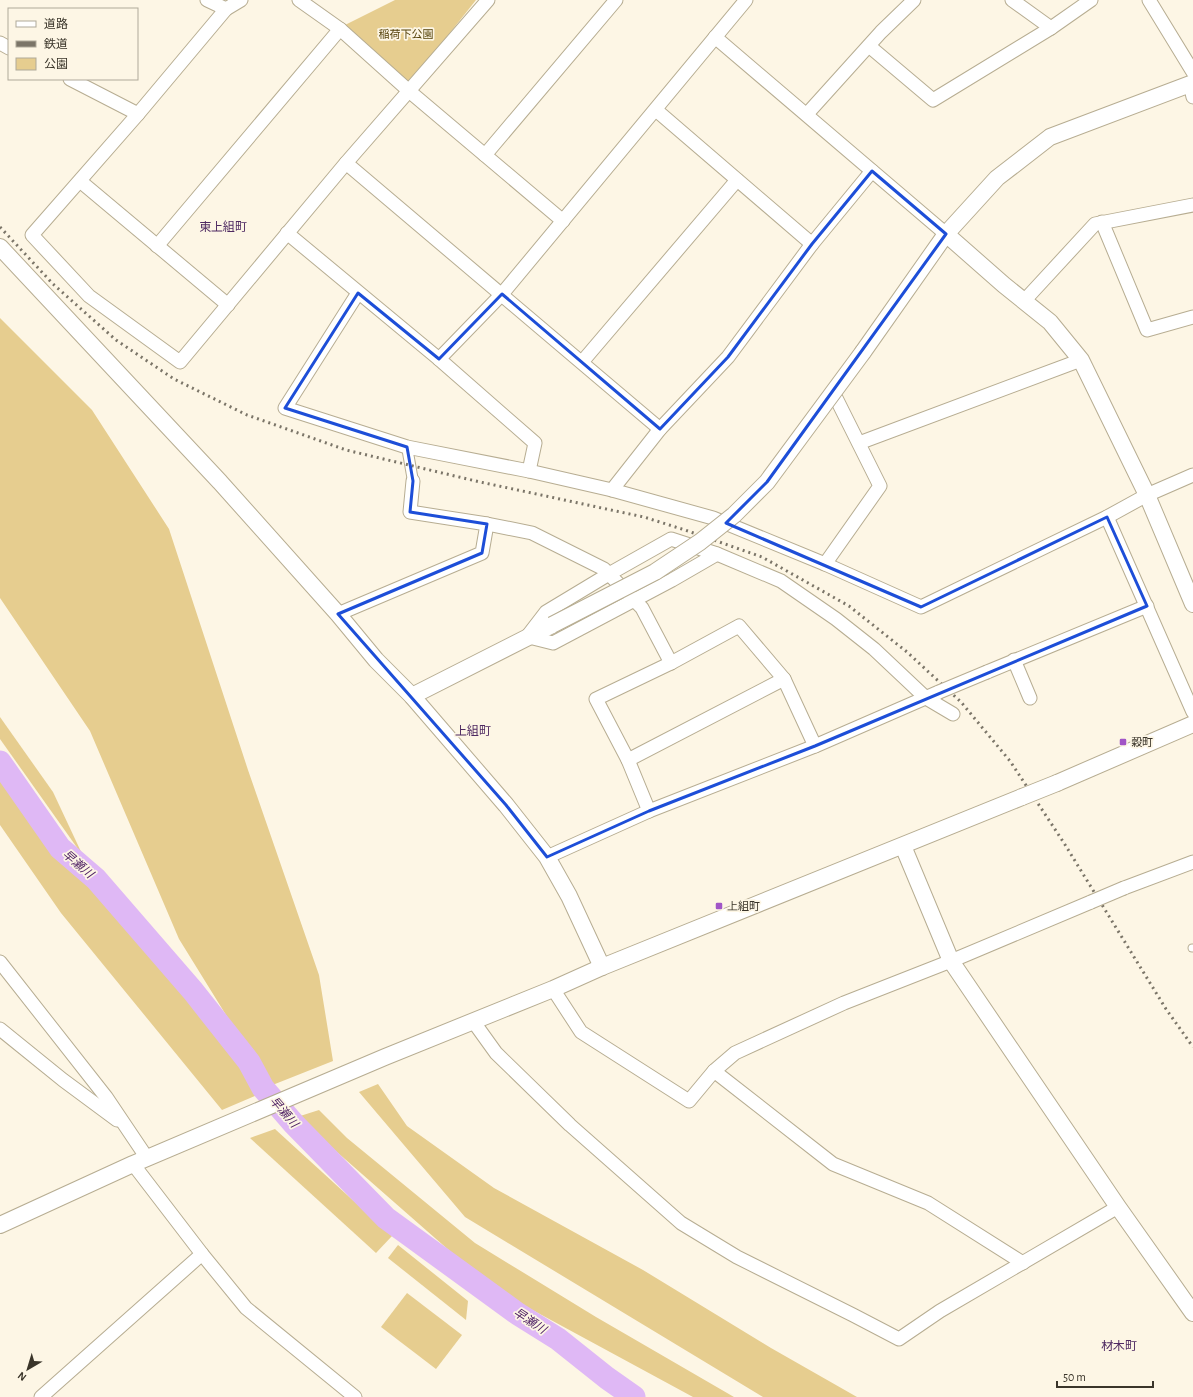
<svg xmlns="http://www.w3.org/2000/svg" width="1193" height="1397" font-family="'Alegreya Sans','Noto Sans JP',sans-serif">
<style>
.green{fill:#e6cd8f}
.lines{fill:none;stroke-linecap:round;stroke-linejoin:round}
.river{stroke:#dfb8f5;stroke-width:23}
.service-casing{stroke:#b7ad92;stroke-width:9}
.pedestrian-casing{stroke:#b7ad92;stroke-width:12}
.minor-casing{stroke:#b7ad92;stroke-width:15}
.tertiary-casing{stroke:#b7ad92;stroke-width:18}
.service{stroke:#fff;stroke-width:7}
.pedestrian{stroke:#fff;stroke-width:10}
.minor{stroke:#fff;stroke-width:13}
.tertiary{stroke:#fff;stroke-width:16}
.rail{stroke:#7b7568;stroke-width:3;stroke-dasharray:2 4;stroke-linecap:butt}
.minor-bridge-casing{stroke:#b7ad92;stroke-width:15;stroke-linecap:butt}
.tertiary-bridge-casing{stroke:#b7ad92;stroke-width:18;stroke-linecap:butt}
.minor-bridge{stroke:#fff;stroke-width:13}
.tertiary-bridge{stroke:#fff;stroke-width:16}
.marked{fill:none;stroke:#1d4ed8;stroke-width:3;stroke-linejoin:round}
.poi-dot{fill:#a155c7;stroke:#fdf6e5;stroke-width:1.5}
.labels{text-anchor:middle;dominant-baseline:central;stroke-width:3.5;stroke-linejoin:round;paint-order:stroke}
.park-label{font-size:11px;fill:#56430b;stroke:#fdf6e5}
.poi-label{font-size:11px;fill:#3a352a;stroke:#fdf6e5;text-anchor:start}
.neighbourhood-label{font-size:12px;fill:#4e2961;stroke:#fdf6e5}
.water-label{font-size:12px;font-style:italic;fill:#4b1c62;stroke:#fdf6e5}
</style>
<rect width="100%" height="100%" fill="#fdf6e5"/>
<g class="green">
<path d="M 395,0 L 476,0 L 410,83 L 345,25 Z"/>
<path d="M 0,318 L 92,410 L 169,529 L 248,770 L 319,975 L 333,1061 L 270,1086 L 179,939 L 90,731 L 0,598 Z"/>
<path d="M 0,717 L 53,792 L 83,856 L 0,739 Z"/>
<path d="M 0,777 L 58,852 L 188,994 L 262,1093 L 222,1110 L 61,913 L 0,825 Z"/>
<path d="M 378,1084 L 407,1126 L 494,1188 L 643,1270 L 771,1348 L 857,1397 L 763,1397 L 465,1217 L 359,1092 Z"/>
<path d="M 319,1110 L 347,1138 L 475,1243 L 596,1317 L 734,1397 L 693,1397 L 492,1288 L 297,1117 Z"/>
<path d="M 275,1129 L 392,1236 L 376,1253 L 250,1138 Z"/>
<path d="M 398,1245 L 468,1301 L 466,1320 L 388,1258 Z"/>
<path d="M 407,1293 L 462,1335 L 436,1369 L 381,1327 Z"/>
</g>
<g class="lines">
<path class="river" d="M 0,762 L 60,848 L 96,879 L 193,991 L 249,1062 L 263,1088 L 294,1124 L 386,1218 L 518,1314 L 558,1339 L 607,1378 L 634,1397"/>
<defs>
<path id="service" d="M 1192,948 L 1193,948"/>
<path id="pedestrian" d="M 407,447 L 413,481"/>
<g id="minor">
<path d="M 207,0 L 226,9"/>
<path d="M 241,0 L 226,9 L 138,114 L 32,235 L 89,296 L 180,362 L 346,163 L 488,0"/>
<path d="M 299,0 L 340,29 L 409,91 L 563,221"/>
<path d="M 1012,0 L 1051,28 L 1091,0"/>
<path d="M 1149,0 L 1193,72"/>
<path d="M 715,37 L 946,234"/>
<path d="M 0,43 L 9,48"/>
<path d="M 869,46 L 933,100 L 1051,28"/>
<path d="M 70,79 L 138,114"/>
<path d="M 1190,84 L 1193,97"/>
<path d="M 656,110 L 812,244"/>
<path d="M 807,114 L 881,32 L 914,0"/>
<path d="M 485,155 L 616,0"/>
<path d="M 346,163 L 660,429"/>
<path d="M 80,181 L 228,305"/>
<path d="M 1102,222 L 1147,330 L 1193,317"/>
<path d="M 287,233 L 439,359 L 535,443 L 529,471"/>
<path d="M 157,246 L 340,29"/>
<path d="M 358,293 L 285,408 L 407,447 L 529,471 L 612,490 L 713,518 L 825,564 L 921,607 L 1107,517 L 1147,495 L 1193,475"/>
<path d="M 1024,301 L 1095,224 L 1193,205"/>
<path d="M 439,359 L 502,294 L 746,0"/>
<path d="M 582,362 L 737,180"/>
<path d="M 859,443 L 1081,360"/>
<path d="M 612,490 L 660,429 L 728,357 L 812,244 L 872,171"/>
<path d="M 1107,517 L 1193,712"/>
<path d="M 487,524 L 532,533 L 604,569 L 642,608 L 671,663"/>
<path d="M 717,554 L 781,581 L 836,619 L 874,649 L 926,698 L 953,714"/>
<path d="M 825,564 L 880,486 L 833,392"/>
<path d="M 338,614 L 482,553 L 487,524 L 410,512 L 413,481"/>
<path d="M 526,638 L 546,612 L 609,574 L 671,539 L 717,554 L 672,580 L 553,643 L 529,637"/>
<path d="M 1014,660 L 1030,698"/>
<path d="M 987,672 L 1147,606"/>
<path d="M 628,760 L 784,679"/>
<path d="M 649,811 L 628,760 L 596,699 L 671,663 L 739,626 L 784,679 L 815,746"/>
<path d="M 547,857 L 649,811 L 815,746 L 939,692"/>
<path d="M 1124,888 L 1193,862"/>
<path d="M 0,962 L 106,1097 L 147,1158"/>
<path d="M 553,989 L 581,1032 L 689,1101 L 714,1071 L 735,1053 L 844,1003 L 951,961 L 1091,902"/>
<path d="M 473,1021 L 496,1053 L 570,1125 L 681,1223 L 737,1257 L 853,1315 L 899,1339 L 940,1311 L 1118,1207"/>
<path d="M 0,1029 L 63,1080 L 117,1120"/>
<path d="M 714,1071 L 833,1164 L 928,1203 L 1023,1263"/>
<path d="M 133,1164 L 202,1254 L 246,1308 L 355,1397"/>
<path d="M 41,1397 L 202,1254"/>
</g>
<g id="tertiary">
<path d="M 946,234 L 1004,285 L 1050,322 L 1081,360 L 1147,495 L 1193,604"/>
<path d="M 0,247 L 220,482 L 338,614 L 376,660 L 412,696 L 506,805 L 547,857 L 569,896 L 602,967"/>
<path d="M 863,352 L 946,234 L 997,178 L 1050,137 L 1193,83"/>
<path d="M 412,696 L 552,625"/>
<path d="M 1057,783 L 1193,724"/>
<path d="M 903,846 L 951,961 L 1118,1207 L 1193,1313"/>
<path d="M 0,1225 L 133,1164 L 385,1057 L 553,989 L 602,967 L 1022,797"/>
</g>
</defs>
<use href="#service" class="service-casing"/>
<use href="#pedestrian" class="pedestrian-casing"/>
<use href="#minor" class="minor-casing"/>
<use href="#tertiary" class="tertiary-casing"/>
<use href="#service" class="service"/>
<use href="#pedestrian" class="pedestrian"/>
<use href="#minor" class="minor"/>
<use href="#tertiary" class="tertiary"/>
<path class="rail" d="M 0,227 L 53,284 L 116,340 L 174,379 L 247,415 L 346,450 L 480,482 L 644,517 L 685,530 L 762,557 L 849,606 L 907,652 L 961,702 L 1010,761 L 1064,843 L 1166,1009 L 1193,1047"/>
<defs>
<g id="minor-bridge">
<path d="M 939,692 L 987,672"/>
<path d="M 1091,902 L 1124,888"/>
</g>
<g id="tertiary-bridge">
<path d="M 552,625 L 655,572 L 700,542 L 734,515 L 767,482 L 863,352"/>
<path d="M 1022,797 L 1057,783"/>
</g>
</defs>
<use href="#minor-bridge" class="minor-bridge-casing"/>
<use href="#tertiary-bridge" class="tertiary-bridge-casing"/>
<use href="#minor-bridge" class="minor-bridge"/>
<use href="#tertiary-bridge" class="tertiary-bridge"/>
</g>
<path class="marked" d="M 872,171 L 946,234 L 767,482 L 726,523 L 921,607 L 1107,517 L 1147,606 L 815,746 L 649,811 L 547,857 L 506,805 L 338,614 L 482,553 L 487,524 L 410,512 L 413,481 L 407,447 L 285,408 L 358,293 L 439,359 L 502,294 L 660,429 L 728,357 L 812,244 Z"/>
<g class="poi-dot">
<rect x="1119" y="738" width="8" height="8" rx="2"/>
<rect x="715" y="902" width="8" height="8" rx="2"/>
</g>
<g class="labels">
<g class="park-label">
<text x="406" y="34">稲荷下公園</text>
</g>
<g class="poi-label">
<text x="1131" y="742">穀町</text>
<text x="727" y="906">上組町</text>
</g>
<g class="neighbourhood-label">
<text x="223" y="227">東上組町</text>
<text x="473" y="731">上組町</text>
<text x="1119" y="1346">材木町</text>
</g>
<g class="water-label">
<text transform="translate(78 864) rotate(40)">早瀬川</text>
<text transform="translate(284 1112) rotate(49)">早瀬川</text>
<text transform="translate(530 1321) rotate(33)">早瀬川</text>
</g>
</g>
<rect x="8" y="8" width="130" height="72" fill="#fdf6e5" stroke="#afa99a"/>
<rect x="16" y="21" width="20" height="6" fill="#ffffff" stroke="#afa99a"/>
<text x="44" y="28" font-size="12" fill="#3a352a">道路</text>
<rect x="16" y="41" width="20" height="6" fill="#7b7568" stroke="#afa99a"/>
<text x="44" y="48" font-size="12" fill="#3a352a">鉄道</text>
<rect x="16" y="58" width="20" height="12" fill="#e6cd8f" stroke="#afa99a"/>
<text x="44" y="68" font-size="12" fill="#3a352a">公園</text>
<g transform="translate(28 1369) rotate(218)" stroke="#fdf6e5" stroke-width="3" paint-order="stroke">
<path d="M0-3L7 15L0 10L-7 15Z" fill="#3a352a"/>
<text y="-6" font-size="11" font-weight="bold" text-anchor="middle" fill="#3a352a">N</text>
</g>
<path d="M1057 1381v6h96v-6" fill="none" stroke="#3a352a" stroke-width="2"/>
<text x="1063" y="1381" font-size="12" fill="#3a352a" stroke="#fdf6e5" stroke-width="3" paint-order="stroke">50 m</text>
</svg>
